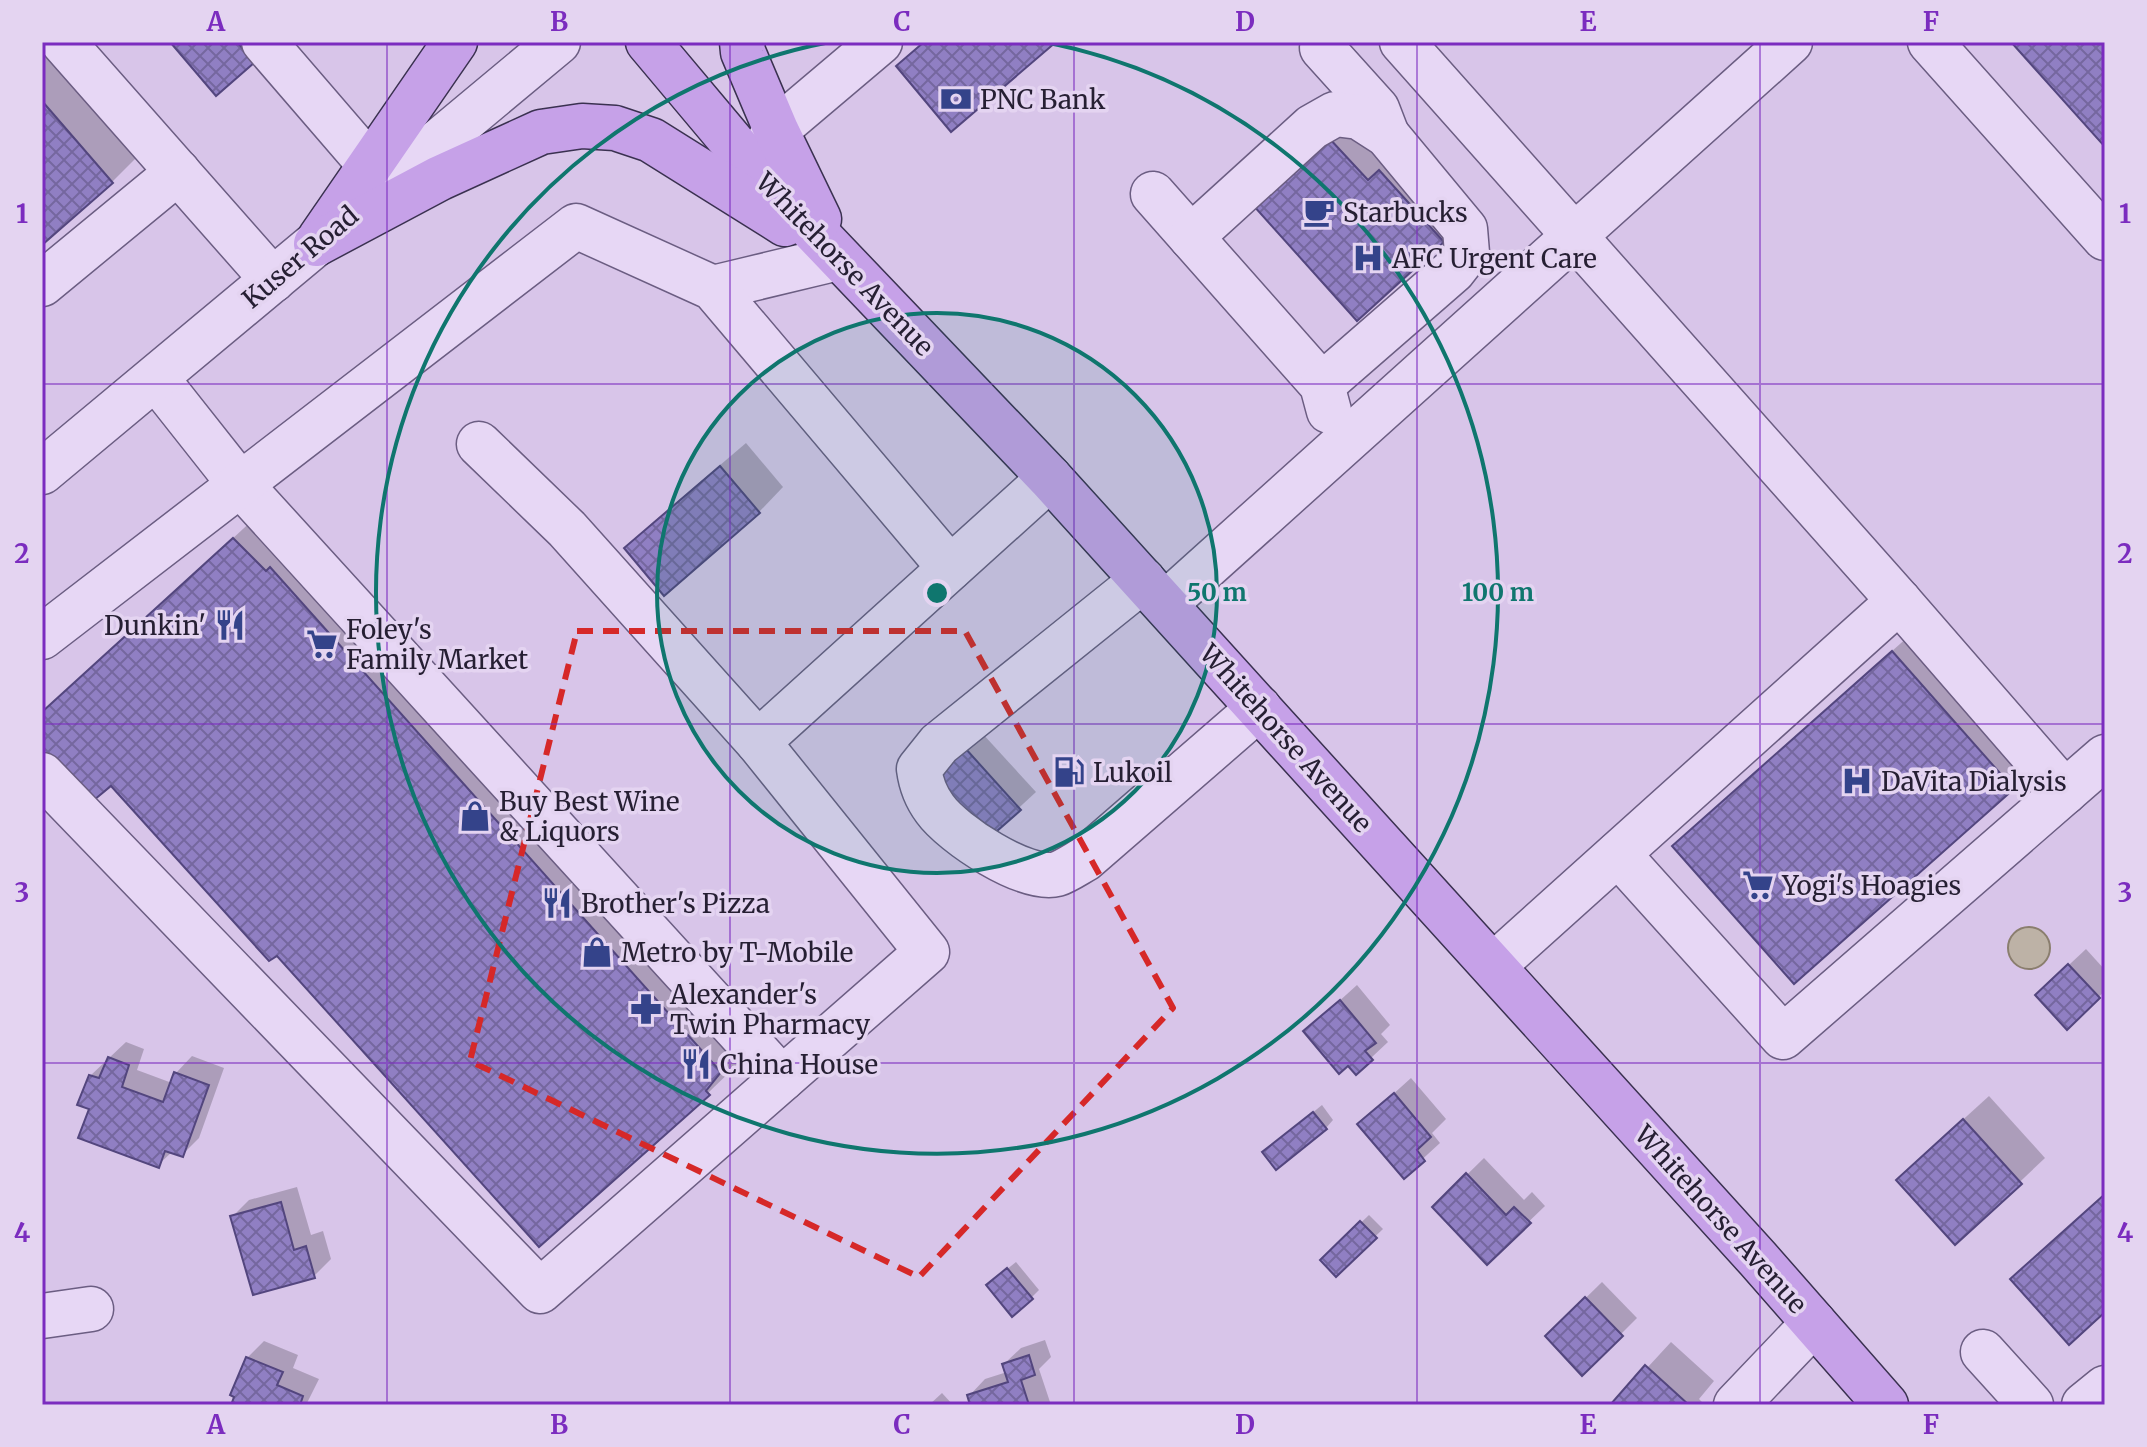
<svg xmlns="http://www.w3.org/2000/svg" width="2147" height="1447" font-family="Merriweather,serif">
<style>
.water{fill:#bdb2a6;stroke:#8a7e6e;stroke-width:2}
.shadow{fill:#0003}
.building{fill:url(#building-cross-hatch);stroke:#53467e;stroke-width:2}
.lines{fill:none;stroke-linecap:round;stroke-linejoin:round}
.minor-casing{stroke:#6b5d82;stroke-width:47}
.major-casing{stroke:#3a3150;stroke-width:47}
.minor{stroke:#e7d7f5;stroke-width:44}
.major{stroke:#c6a1e8;stroke-width:44}
.marked{fill:none;stroke:#d62828;stroke-width:6;stroke-dasharray:16 10;stroke-linejoin:round}
.grid{fill:none;stroke:#7b2cbf;stroke-width:2;stroke-opacity:0.55}
.ring{fill:none;stroke:#0f766e;stroke-width:4}
.labels{text-anchor:middle;dominant-baseline:central;stroke-width:7;stroke-linejoin:round;paint-order:stroke}
.poi-label{font-size:26px;fill:#261f33;stroke:#e4d4f1;text-anchor:start}
.street-label{font-size:26px;fill:#261f33;stroke:#e4d4f1}
.centre{fill:#0f766e;stroke:#e4d4f1;stroke-width:4}
.ring-label{font-size:24px;text-anchor:middle;font-weight:bold;fill:#0f766e;stroke:#e4d4f1;stroke-width:7;stroke-linejoin:round;paint-order:stroke}
.neatline{fill:none;stroke:#7b2cbf;stroke-width:3}
.grid-label{font-size:26px;text-anchor:middle;font-weight:bold;fill:#7b2cbf}
</style>
<defs>
<pattern id="building-cross-hatch" width="8" height="8" patternUnits="userSpaceOnUse" patternTransform="scale(2)"><rect width="8" height="8" fill="#907fc3"/><path d="M0 0l8 8M0 8l8-8" fill="none" stroke="#75679f"/></pattern>
</defs>
<rect width="100%" height="100%" fill="#d8c5e9"/>
<circle class="water" cx="2029" cy="948" r="21"/>
<g class="shadow">
<path d="M 42,42 L 144,150 L 112,182 L 42,243 Z"/>
<path d="M 1354,114 L 1468,216 L 1357,318 L 1256,205 Z"/>
<path d="M 746,443 L 783,487 L 759,512 L 627,549 L 651,524 Z"/>
<path d="M 267,507 L 740,1062 L 708,1093 L 277,953 L 42,714 Z"/>
<path d="M 1918,628 L 2037,763 L 2013,787 L 1794,981 L 1699,822 Z"/>
<path d="M 982,733 L 1036,792 L 982,842 L 928,783 Z"/>
<path d="M 2086,949 L 2105,970 L 2105,991 L 2067,1027 L 2054,979 Z"/>
<path d="M 1357,985 L 1390,1025 L 1381,1034 L 1388,1042 L 1356,1072 L 1348,1063 L 1305,1032 Z"/>
<path d="M 126,1042 L 144,1049 L 137,1070 L 172,1083 L 176,1073 L 192,1056 L 224,1068 L 199,1138 L 182,1155 L 173,1151 L 158,1165 L 91,1108 L 90,1076 Z"/>
<path d="M 1411,1078 L 1446,1119 L 1432,1133 L 1440,1143 L 1404,1176 L 1360,1124 Z"/>
<path d="M 1989,1096 L 2045,1158 L 1955,1243 L 1923,1156 Z"/>
<path d="M 1322,1105 L 1333,1120 L 1326,1128 L 1273,1145 Z"/>
<path d="M 1484,1158 L 1524,1200 L 1532,1192 L 1545,1206 L 1487,1262 L 1434,1207 Z"/>
<path d="M 297,1187 L 311,1235 L 323,1231 L 331,1259 L 314,1276 L 232,1217 L 249,1200 Z"/>
<path d="M 1369,1215 L 1383,1229 L 1336,1274 L 1322,1260 Z"/>
<path d="M 1016,1262 L 1039,1290 L 1031,1298 L 996,1278 Z"/>
<path d="M 1602,1282 L 1637,1318 L 1582,1373 L 1547,1336 Z"/>
<path d="M 1045,1340 L 1051,1357 L 1039,1369 L 1050,1402 L 1046,1405 L 972,1405 L 969,1396 L 985,1379 L 1007,1372 L 1004,1364 L 1021,1348 Z"/>
<path d="M 264,1341 L 298,1355 L 293,1368 L 319,1379 L 306,1405 L 233,1405 L 247,1358 Z"/>
<path d="M 1671,1342 L 1714,1381 L 1699,1399 L 1705,1405 L 1613,1405 Z"/>
<path d="M 942,1393 L 953,1405 L 929,1405 Z"/>
</g>
<g class="building">
<path d="M 170,42 L 237,42 L 255,62 L 216,96 Z"/>
<path d="M 924,42 L 1056,42 L 951,132 L 896,66 Z"/>
<path d="M 2011,42 L 2105,42 L 2105,147 Z"/>
<path d="M 42,101 L 113,183 L 42,245 Z"/>
<path d="M 1328,137 L 1368,180 L 1379,170 L 1444,242 L 1357,321 L 1253,205 Z"/>
<path d="M 720,466 L 760,513 L 664,596 L 624,548 Z"/>
<path d="M 233,538 L 266,571 L 270,567 L 721,1072 L 706,1091 L 710,1095 L 539,1247 L 277,956 L 269,961 L 111,786 L 88,805 L 42,758 L 42,712 Z"/>
<path d="M 1892,651 L 2014,789 L 1794,984 L 1672,846 Z"/>
<path d="M 965,748 L 1021,810 L 981,845 L 926,783 Z"/>
<path d="M 2068,964 L 2100,998 L 2067,1030 L 2035,995 Z"/>
<path d="M 1340,1000 L 1376,1043 L 1365,1051 L 1373,1060 L 1356,1075 L 1348,1066 L 1339,1074 L 1303,1031 Z"/>
<path d="M 108,1057 L 129,1065 L 122,1087 L 163,1102 L 174,1072 L 209,1085 L 183,1157 L 165,1151 L 159,1168 L 78,1138 L 89,1109 L 77,1105 L 89,1075 L 99,1078 Z"/>
<path d="M 1394,1093 L 1431,1137 L 1417,1150 L 1425,1161 L 1404,1179 L 1357,1124 Z"/>
<path d="M 1313,1112 L 1327,1129 L 1276,1170 L 1262,1152 Z"/>
<path d="M 1963,1119 L 2022,1184 L 1955,1245 L 1896,1180 Z"/>
<path d="M 1466,1173 L 1506,1215 L 1514,1207 L 1531,1223 L 1487,1265 L 1432,1207 Z"/>
<path d="M 2105,1194 L 2105,1312 L 2069,1345 L 2010,1279 Z"/>
<path d="M 281,1202 L 294,1250 L 306,1246 L 315,1278 L 253,1295 L 230,1216 Z"/>
<path d="M 1360,1221 L 1377,1238 L 1336,1277 L 1320,1260 Z"/>
<path d="M 1007,1268 L 1033,1299 L 1012,1317 L 986,1285 Z"/>
<path d="M 1585,1297 L 1623,1336 L 1582,1376 L 1545,1336 Z"/>
<path d="M 1029,1355 L 1035,1375 L 1021,1380 L 1029,1405 L 970,1405 L 967,1395 L 1008,1382 L 1002,1364 Z"/>
<path d="M 246,1357 L 283,1372 L 277,1385 L 303,1396 L 300,1405 L 231,1405 L 234,1397 L 230,1395 Z"/>
<path d="M 1645,1365 L 1689,1405 L 1610,1405 Z"/>
</g>
<g class="lines">
<defs>
<g id="minor">
<path d="M 63,42 L 273,280"/>
<path d="M 264,42 L 370,165"/>
<path d="M 1402,42 L 1899,601 L 2065,792"/>
<path d="M 1930,42 L 2105,238"/>
<path d="M 1322,48 L 1377,109 L 1387,135"/>
<path d="M 756,162 L 776,130 L 880,42"/>
<path d="M 1153,194 L 1322,385 L 1329,411"/>
<path d="M 1191,237 L 1312,127 L 1335,114 L 1359,117 L 1387,135 L 1465,229 L 1467,253 L 1453,271 L 1322,385"/>
<path d="M 42,284 L 178,172"/>
<path d="M 713,288 L 838,258"/>
<path d="M 156,378 L 239,483 L 782,1079"/>
<path d="M 479,444 L 567,529 L 758,742"/>
<path d="M 42,472 L 558,42"/>
<path d="M 1143,580 L 939,744 L 919,769 C 921,784 926,797 935,809 C 953,834 1025,882 1057,874 C 1066,871 1076,864 1085,859 L 1259,708"/>
<path d="M 1165,604 L 1790,42"/>
<path d="M 42,637 L 576,226 L 713,288 L 950,568"/>
<path d="M 42,775 L 540,1291 L 927,952 L 758,742 L 1050,478"/>
<path d="M 1618,854 L 1783,1037 L 2105,757"/>
<path d="M 1493,966 L 1899,601"/>
<path d="M 42,1316 L 91,1309"/>
<path d="M 1983,1352 L 2031,1405"/>
<path d="M 1736,1405 L 1814,1323"/>
<path d="M 2084,1405 L 2105,1388"/>
</g>
<g id="major">
<path d="M 648,42 L 753,167 L 1050,478 L 1758,1259 L 1886,1405"/>
<path d="M 742,42 L 743,52 L 776,130 L 819,219"/>
<path d="M 320,238 L 455,42"/>
<path d="M 316,244 L 440,178 L 541,132 L 582,126 L 615,128 L 651,140 L 785,224"/>
</g>
</defs>
<use href="#minor" class="minor-casing"/>
<use href="#major" class="major-casing"/>
<use href="#minor" class="minor"/>
<use href="#major" class="major"/>
</g>
<path class="marked" d="M 577,631 L 965,631 L 1173,1008 L 919,1277 L 470,1061 Z"/>
<path class="grid" d="M 387,42 L 387,1405M 730,42 L 730,1405M 1074,42 L 1074,1405M 1417,42 L 1417,1405M 1760,42 L 1760,1405M 42,384 L 2105,384M 42,724 L 2105,724M 42,1063 L 2105,1063"/>
<circle cx="937" cy="593" r="280" fill="#0f766e" fill-opacity=".12"/>
<g class="ring">
<circle cx="937" cy="593" r="280"/>
<path d="M1044 42A561 561 0 1 1 830 42"/>
</g>
<defs>
<symbol id="bank-bare" viewBox="-9 -9 18 18"><path d="M-6-4H6V4H-6ZM0-2.3a2.3 2.3 0 1 0 0 4.6a2.3 2.3 0 1 0 0-4.6Z" fill="#34438a" stroke="#e4d4f1" stroke-width="2.5" paint-order="stroke"/></symbol>
<symbol id="cafe-bare" viewBox="-9 -9 18 18"><path d="M-5.5-4.5H6V0H3Q3 3.5 0 3.5H-2.5Q-5.5 3.5-5.5 0ZM3-3.2v2h1.7v-2ZM-6 4.5H4V6H-6Z" fill="#34438a" stroke="#e4d4f1" stroke-width="2.5" paint-order="stroke"/></symbol>
<symbol id="hospital-bare" viewBox="-9 -9 18 18"><path d="M-5-5h3v3.5h4V-5h3V5h-3V1.5h-4V5h-3Z" fill="#34438a" stroke="#e4d4f1" stroke-width="2.5" paint-order="stroke"/></symbol>
<symbol id="restaurant-bare" viewBox="-9 -9 18 18"><path d="M-5-6h1v4h1v-4h1v4h1v-4h1v5L-1.5 .5V6h-2V.5L-5-1ZM5-6V6H3V1.5H1.5Q1.5-4 5-6Z" fill="#34438a" stroke="#e4d4f1" stroke-width="2.5" paint-order="stroke"/></symbol>
<symbol id="supermarket-bare" viewBox="-9 -9 18 18"><path d="M-6-5.5h2.5l.6 2H6L4.5 2H-2.5L-4.4-4H-6ZM-1.5 3.2a1.3 1.3 0 1 0 .1 0ZM3 3.2a1.3 1.3 0 1 0 .1 0Z" fill="#34438a" stroke="#e4d4f1" stroke-width="2.5" paint-order="stroke"/></symbol>
<symbol id="fuel-bare" viewBox="-9 -9 18 18"><path d="M-5.5-6h7V0h2V4h1.3V-2.5L3-4.5l.8-.8L6-3V5H2.5V1h-1V6h-7ZM-4.2-4.7v3.2H.2V-4.7Z" fill="#34438a" stroke="#e4d4f1" stroke-width="2.5" paint-order="stroke"/></symbol>
<symbol id="shop-bare" viewBox="-9 -9 18 18"><path d="M-5-2.5h2.3a2.7 3.5 0 0 1 5.4 0H5L5.5 6h-11ZM-1.5-2.5h3a1.5 2.3 0 0 0-3 0Z" fill="#34438a" stroke="#e4d4f1" stroke-width="2.5" paint-order="stroke"/></symbol>
<symbol id="pharmacy-bare" viewBox="-9 -9 18 18"><path d="M-2-6h4v4h4v4h-4v4h-4v-4h-4v-4h4Z" fill="#34438a" stroke="#e4d4f1" stroke-width="2.5" paint-order="stroke"/></symbol>
</defs>
<g fill-rule="evenodd">
<use href="#bank-bare" x="934" y="77" width="44" height="44"/>
<use href="#cafe-bare" x="1297" y="190" width="44" height="44"/>
<use href="#hospital-bare" x="1346" y="236" width="44" height="44"/>
<use href="#restaurant-bare" x="208" y="603" width="44" height="44"/>
<use href="#supermarket-bare" x="300" y="622" width="44" height="44"/>
<use href="#fuel-bare" x="1047" y="750" width="44" height="44"/>
<use href="#hospital-bare" x="1835" y="759" width="44" height="44"/>
<use href="#shop-bare" x="453" y="794" width="44" height="44"/>
<use href="#supermarket-bare" x="1736" y="863" width="44" height="44"/>
<use href="#restaurant-bare" x="535" y="881" width="44" height="44"/>
<use href="#shop-bare" x="575" y="930" width="44" height="44"/>
<use href="#pharmacy-bare" x="624" y="987" width="44" height="44"/>
<use href="#restaurant-bare" x="674" y="1042" width="44" height="44"/>
</g>
<g class="labels">
<g class="poi-label">
<text x="980" y="99">PNC Bank</text>
<text x="1343" y="212">Starbucks</text>
<text x="1392" y="258">AFC Urgent Care</text>
<text x="206" y="625" text-anchor="end">Dunkin'</text>
<text x="346" y="629">Foley's<tspan x="346" dy="30">Family Market</tspan></text>
<text x="1093" y="772">Lukoil</text>
<text x="1881" y="781">DaVita Dialysis</text>
<text x="499" y="801">Buy Best Wine<tspan x="499" dy="30">&amp; Liquors</tspan></text>
<text x="1782" y="885">Yogi's Hoagies</text>
<text x="581" y="903">Brother's Pizza</text>
<text x="621" y="952">Metro by T-Mobile</text>
<text x="670" y="994">Alexander's<tspan x="670" dy="30">Twin Pharmacy</tspan></text>
<text x="720" y="1064">China House</text>
</g>
<g class="street-label">
<text transform="translate(300 257) rotate(-40)">Kuser Road</text>
<text transform="translate(845 264) rotate(46)">Whitehorse Avenue</text>
<text transform="translate(1286 738) rotate(48)">Whitehorse Avenue</text>
<text transform="translate(1721 1219) rotate(48)">Whitehorse Avenue</text>
</g>
</g>
<circle cx="937" cy="593" r="12" class="centre"/>
<g class="ring-label">
<text x="1217" y="601">50 m</text>
<text x="1498" y="601">100 m</text>
</g>
<rect width="2147" height="1447" fill="none" stroke="#e4d4f1" stroke-width="88"/>
<rect x="44" y="44" width="2059" height="1359" class="neatline"/>
<g class="grid-label">
<text x="216" y="31">A</text>
<text x="559" y="31">B</text>
<text x="902" y="31">C</text>
<text x="1245" y="31">D</text>
<text x="1588" y="31">E</text>
<text x="1931" y="31">F</text>
<text x="22" y="223">1</text>
<text x="2125" y="223">1</text>
<text x="22" y="563">2</text>
<text x="2125" y="563">2</text>
<text x="22" y="902">3</text>
<text x="2125" y="902">3</text>
<text x="22" y="1242">4</text>
<text x="2125" y="1242">4</text>
<text x="216" y="1434">A</text>
<text x="559" y="1434">B</text>
<text x="902" y="1434">C</text>
<text x="1245" y="1434">D</text>
<text x="1588" y="1434">E</text>
<text x="1931" y="1434">F</text>
</g>
</svg>
